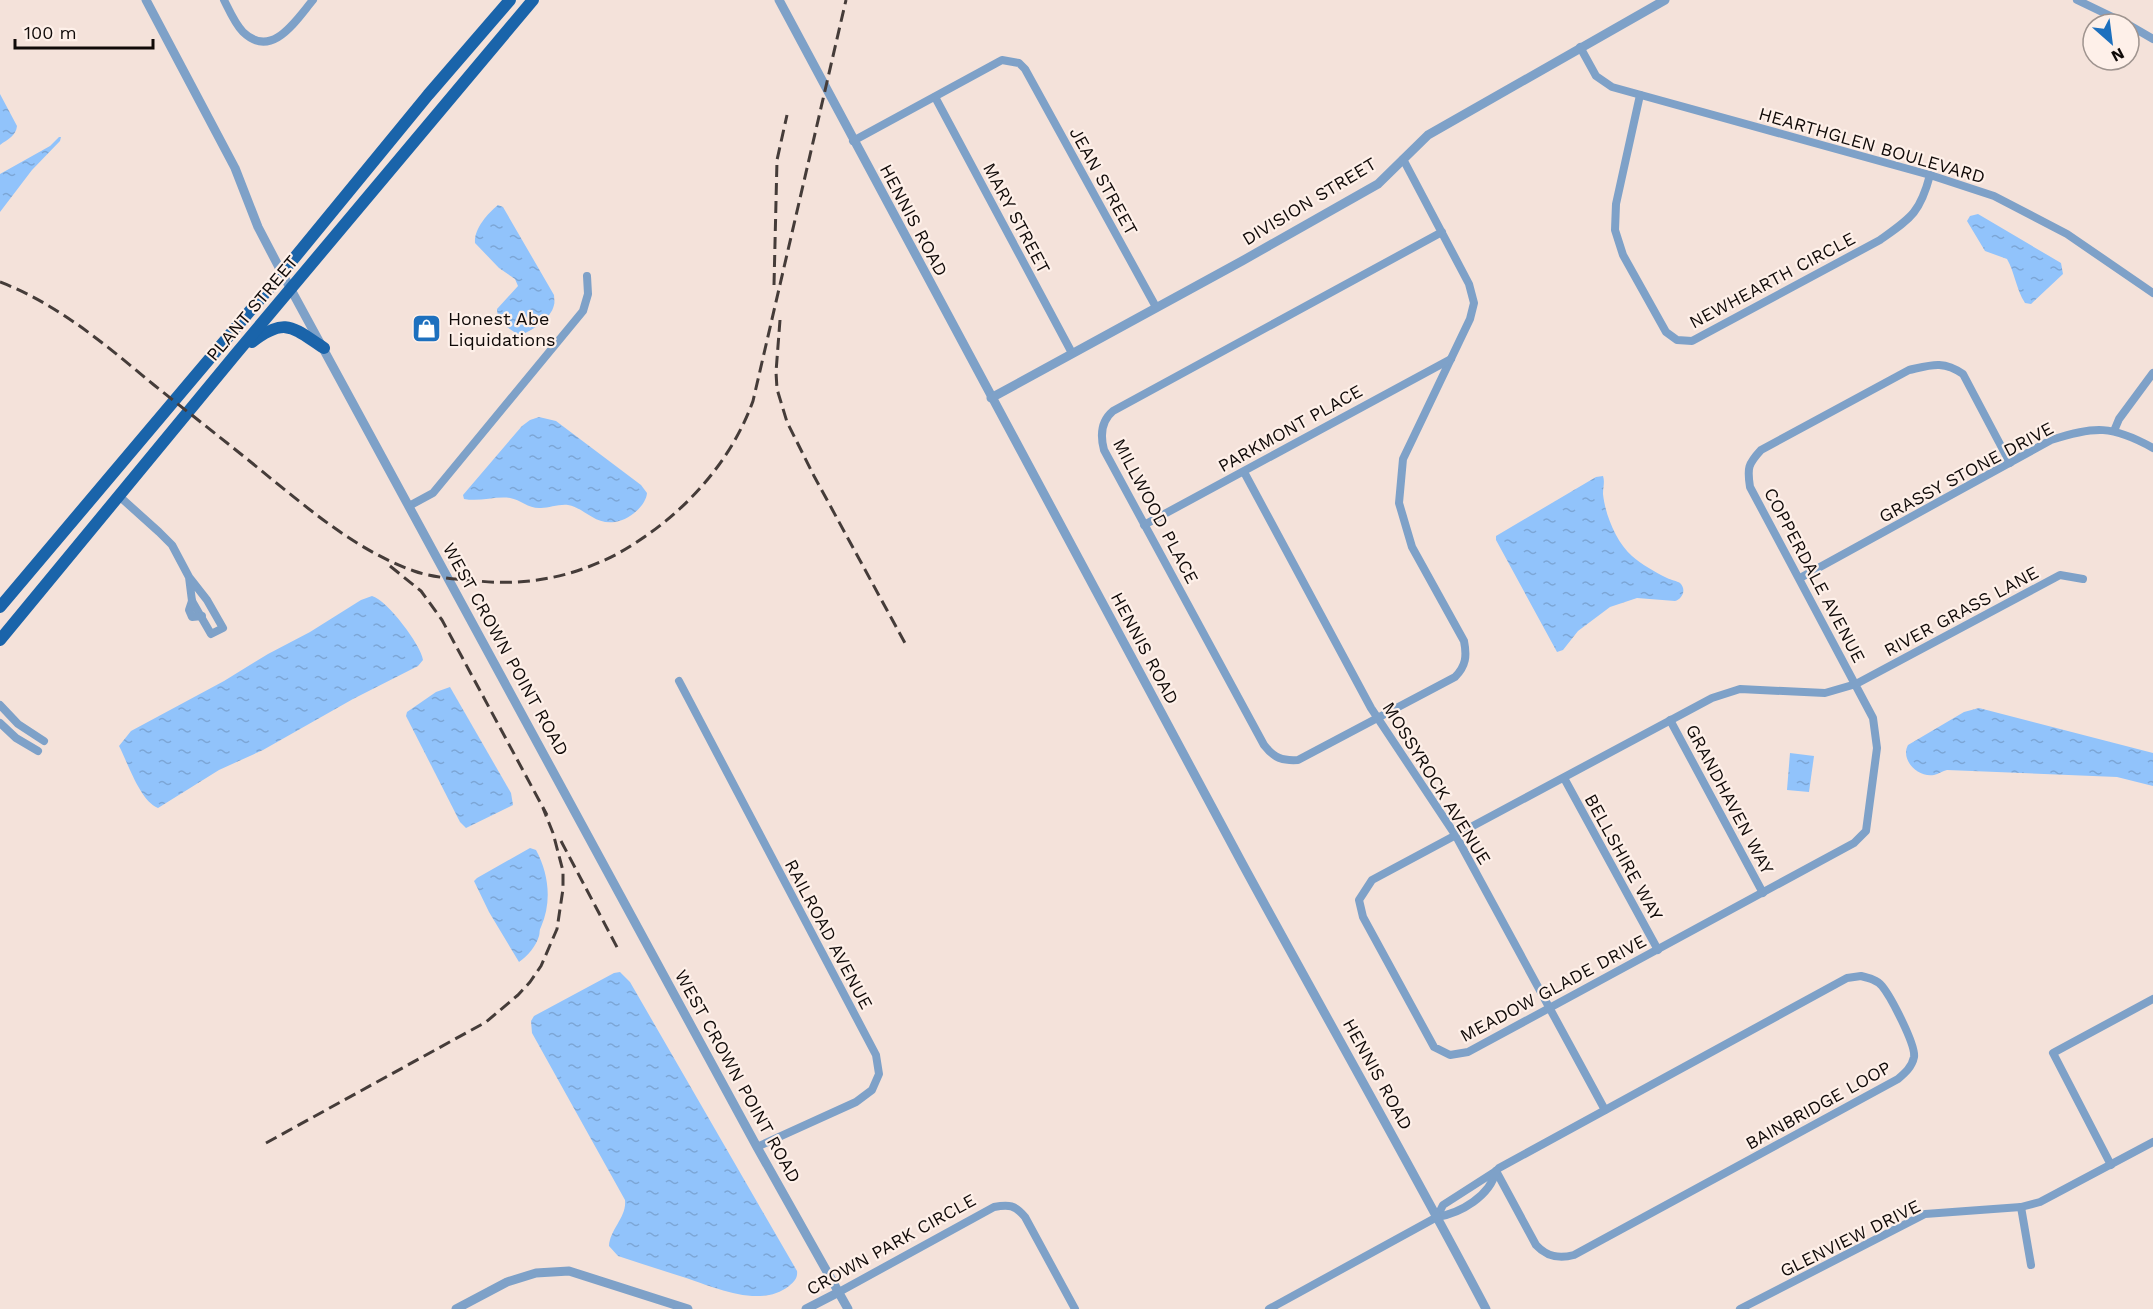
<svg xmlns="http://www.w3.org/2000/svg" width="2153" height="1309" font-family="'Work Sans',sans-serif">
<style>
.water{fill:url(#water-ripples)}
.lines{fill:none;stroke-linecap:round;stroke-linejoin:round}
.minor{stroke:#7ea1c8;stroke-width:8}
.tertiary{stroke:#7ea1c8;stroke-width:9}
.primary{stroke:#1a64aa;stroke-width:12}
.rail{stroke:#453c39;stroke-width:3;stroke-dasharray:12 6;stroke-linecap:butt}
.labels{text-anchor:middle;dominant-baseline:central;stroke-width:4.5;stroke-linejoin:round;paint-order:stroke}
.street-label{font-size:18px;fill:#100a08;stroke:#fef0e9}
.poi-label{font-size:18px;fill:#100a08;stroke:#fef0e9;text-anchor:start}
</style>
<defs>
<pattern id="water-ripples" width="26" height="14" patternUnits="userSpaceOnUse" patternTransform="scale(1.5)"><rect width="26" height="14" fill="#91c3fb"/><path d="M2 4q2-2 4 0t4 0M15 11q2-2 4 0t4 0" fill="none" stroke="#7ca6d6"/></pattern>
</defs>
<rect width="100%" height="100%" fill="#f4e2da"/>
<g class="water">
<path d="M 0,94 L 17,126 C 16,136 8,139 0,145 Z"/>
<path d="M 59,137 L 61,137 L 60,141 L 32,170 L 0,212 L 0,174 L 50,146 Z"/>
<path d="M 498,205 L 503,207 L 554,295 C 554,298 555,302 554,305 C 551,319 532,331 520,335 C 509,329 497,322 497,309 L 518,286 L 515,279 L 499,268 L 475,243 C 474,229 487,214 498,205 Z"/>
<path d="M 1978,214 L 2061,263 L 2063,274 L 2031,304 L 2025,303 C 2016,289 2015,273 2007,259 L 1985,251 L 1967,221 L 1970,216 Z"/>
<path d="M 539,417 L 556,421 L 641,485 L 647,493 C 646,506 629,520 615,522 C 594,525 585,508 568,505 C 559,504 549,508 541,508 C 529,509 521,500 510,498 C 495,496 480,502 464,499 L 463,495 L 522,426 L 530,420 Z"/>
<path d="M 1603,476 C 1605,482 1603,487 1603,494 C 1605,514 1616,542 1632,556 C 1641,564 1655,572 1667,578 C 1671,580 1677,581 1680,583 C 1687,590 1682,599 1675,601 L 1637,598 L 1610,607 L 1578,631 L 1563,650 L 1557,652 L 1496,540 L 1496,536 L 1596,477 Z"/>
<path d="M 372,596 C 387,600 421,645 423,660 L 418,666 L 353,699 L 263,750 L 219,770 L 158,808 C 140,801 128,763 119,746 L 131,731 L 224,681 L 268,654 L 310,632 L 361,600 Z"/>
<path d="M 450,687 L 511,793 L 513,805 L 466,828 L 460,822 L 406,716 L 407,712 L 436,692 Z"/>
<path d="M 1979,708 L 2153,753 L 2153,786 L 2117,777 L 1947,770 C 1943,771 1938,774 1934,775 C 1918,778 1900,760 1908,745 L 1964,712 Z"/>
<path d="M 1790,753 L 1814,756 L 1809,792 L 1787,790 Z"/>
<path d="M 530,848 L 536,850 C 549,874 552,902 541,927 C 539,930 540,933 539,936 C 536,946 528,956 519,962 L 489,912 L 474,881 L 477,878 Z"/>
<path d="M 620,972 L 630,982 L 797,1271 C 798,1278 794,1282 789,1286 C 760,1309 714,1287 683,1277 C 661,1270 639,1263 618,1256 L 609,1246 C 610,1229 627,1217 625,1200 L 532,1033 L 531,1021 L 534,1016 L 614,973 Z"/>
</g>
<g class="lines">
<g class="minor">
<path d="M 224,0 C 229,10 235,24 243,32 C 272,60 296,20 313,0"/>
<path d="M 2077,0 L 2127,24"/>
<path d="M 2129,25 L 2153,39"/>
<path d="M 1580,47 L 1596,76 L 1612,87 L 1930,175 L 1994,196 L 2067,234 L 2153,293"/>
<path d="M 1640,95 L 1616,204 L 1615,230 L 1623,255 L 1666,332 L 1677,340 L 1692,341 L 1880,240 C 1911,218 1920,213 1930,175"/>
<path d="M 935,97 L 1072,353"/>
<path d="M 853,141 L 1002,60 L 1019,63 L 1025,69 L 1156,307"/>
<path d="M 1403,159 L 1469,284 L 1474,303 L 1470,319 L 1403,459 L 1399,503 L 1412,547 L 1464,641 C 1467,656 1466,666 1455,677 L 1298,760 C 1282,761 1274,758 1264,745 L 1104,450 C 1100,435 1101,421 1113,411 L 1442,232"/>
<path d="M 2114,431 L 2119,419 L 2153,373"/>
<path d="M 2010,463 L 1963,374 C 1943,360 1931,365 1909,370 L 1761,450 C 1748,464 1747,468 1750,487 L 1873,718 L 1877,748 L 1866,831 L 1854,843 L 1468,1052 L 1450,1055 L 1434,1047 L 1363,917 L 1359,900 L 1372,880 L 1712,698 L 1740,689 L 1825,693 L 1856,684 L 2060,575 L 2083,579"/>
<path d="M 1244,472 L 1371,708 L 1456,836 L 1605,1110"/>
<path d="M 119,496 L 159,532 L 172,545 L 189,577 L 207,600 L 223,628 L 211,634 L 192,601 L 189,577"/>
<path d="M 409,506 L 433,493 L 583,311 L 588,294 L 587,276"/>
<path d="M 1144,525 L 1451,359"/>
<path d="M 1800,578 L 2051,440 C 2095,426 2112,425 2153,448"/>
<path d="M 192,601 L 189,610 L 192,617 L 202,616"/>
<path d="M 679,681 L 876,1055 L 879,1074 L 872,1090 L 856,1102 L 757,1147"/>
<path d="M 0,705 L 18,724 L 44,741"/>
<path d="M 1670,720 L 1763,893"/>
<path d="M 0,723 L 16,738 L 38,751"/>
<path d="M 1564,778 L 1658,950"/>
<path d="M 1861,976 C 1869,978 1877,980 1882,986 C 1891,997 1916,1045 1914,1057 C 1912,1067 1905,1073 1898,1079 L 1574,1255 C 1559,1259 1547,1257 1536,1245 L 1496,1171 L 1499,1168 L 1847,978 Z"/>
<path d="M 2111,1165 L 2053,1053 L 2153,999"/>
<path d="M 2021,1207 L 2031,1265"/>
<path d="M 1437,1217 L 1443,1205 L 1496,1171"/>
<path d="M 839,1292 L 994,1207 C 1009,1204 1015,1205 1025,1217 L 1075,1309"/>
<path d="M 1269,1309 L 1437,1217 C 1461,1213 1490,1196 1496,1171"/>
<path d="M 1740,1309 L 1925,1214 L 2021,1207 L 2040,1202 L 2153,1142"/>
</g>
<g class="tertiary">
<path d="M 146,0 L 235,168 L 258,227 L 282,273 L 757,1147 L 848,1309"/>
<path d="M 779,0 C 933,288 1087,576 1242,863 C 1323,1012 1407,1159 1486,1309"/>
<path d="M 991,398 L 1242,261 L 1378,184 L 1428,135 L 1665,0"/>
<path d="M 456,1309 L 507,1282 L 536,1273 L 569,1271 L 688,1309"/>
<path d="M 806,1309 L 839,1292"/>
</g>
<g class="primary">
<path d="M 252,342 C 286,316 293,328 324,348"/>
<path d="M 0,607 L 282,273 L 428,95 L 510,0"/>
<path d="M 0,640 L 235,355 L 533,0"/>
</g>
<g class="rail">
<path d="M 0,282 C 58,304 107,346 154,385 C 194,417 234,448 274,481 C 317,516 361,552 414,571 C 434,578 457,579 478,581 C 527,586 573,577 617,554 C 678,520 729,467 753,401 L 846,0"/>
<path d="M 774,285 L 777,160 L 787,115"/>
<path d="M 780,320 L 776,372 L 777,389 L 787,422 L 814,476 L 906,645"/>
<path d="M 390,566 L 421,591 L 442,620 L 547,815"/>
<path d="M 561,841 L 619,951"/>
<path d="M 266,1143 L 486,1022 L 518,995 L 530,982 L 541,966 L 557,929 L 563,889 L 563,871 L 553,833 L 543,808"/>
</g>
</g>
<defs>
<symbol id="shop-square" viewBox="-11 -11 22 22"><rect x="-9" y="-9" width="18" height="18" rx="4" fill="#1d70be" stroke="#fef0e9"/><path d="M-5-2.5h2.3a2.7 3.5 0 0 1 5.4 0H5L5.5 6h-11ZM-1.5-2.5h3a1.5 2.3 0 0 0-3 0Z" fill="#fff"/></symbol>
</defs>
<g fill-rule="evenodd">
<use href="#shop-square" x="410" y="312" width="33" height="33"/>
</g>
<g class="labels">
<g class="street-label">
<text transform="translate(1872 145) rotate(16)">HEARTHGLEN BOULEVARD</text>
<text transform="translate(1104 181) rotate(61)">JEAN STREET</text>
<text transform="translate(1309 201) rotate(-31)">DIVISION STREET</text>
<text transform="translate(1017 218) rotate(62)">MARY STREET</text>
<text transform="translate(914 220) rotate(62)">HENNIS ROAD</text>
<text transform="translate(1772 280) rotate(-28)">NEWHEARTH CIRCLE</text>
<text transform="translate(252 308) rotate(-50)">PLANT STREET</text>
<text transform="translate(1290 428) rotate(-29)">PARKMONT PLACE</text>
<text transform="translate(1966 472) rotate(-28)">GRASSY STONE DRIVE</text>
<text transform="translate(1156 511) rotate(62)">MILLWOOD PLACE</text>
<text transform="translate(1815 575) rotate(62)">COPPERDALE AVENUE</text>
<text transform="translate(1961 611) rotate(-28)">RIVER GRASS LANE</text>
<text transform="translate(1145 648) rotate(62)">HENNIS ROAD</text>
<text transform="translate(506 649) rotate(61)">WEST CROWN POINT ROAD</text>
<text transform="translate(1437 783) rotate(58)">MOSSYROCK AVENUE</text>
<text transform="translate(1730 799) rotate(62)">GRANDHAVEN WAY</text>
<text transform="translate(1624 857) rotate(61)">BELLSHIRE WAY</text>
<text transform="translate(829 934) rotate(62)">RAILROAD AVENUE</text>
<text transform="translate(1553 988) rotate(-28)">MEADOW GLADE DRIVE</text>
<text transform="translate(1378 1074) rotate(61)">HENNIS ROAD</text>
<text transform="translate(738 1076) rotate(61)">WEST CROWN POINT ROAD</text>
<text transform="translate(1818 1105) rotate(-29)">BAINBRIDGE LOOP</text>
<text transform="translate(1850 1238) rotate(-26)">GLENVIEW DRIVE</text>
<text transform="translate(891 1244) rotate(-29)">CROWN PARK CIRCLE</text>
</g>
<g class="poi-label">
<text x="448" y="318">Honest Abe<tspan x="448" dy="21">Liquidations</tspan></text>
</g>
</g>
<g transform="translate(2111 42) rotate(152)"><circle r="28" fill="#fef0e9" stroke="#9f948f" stroke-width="1.5"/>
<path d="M0-4.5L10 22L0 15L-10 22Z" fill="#1d70be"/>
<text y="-9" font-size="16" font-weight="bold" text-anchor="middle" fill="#100a08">N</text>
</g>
<path d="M15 39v9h138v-9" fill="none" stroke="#100a08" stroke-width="3"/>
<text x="24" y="39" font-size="18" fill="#100a08" stroke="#fef0e9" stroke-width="4.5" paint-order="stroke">100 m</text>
</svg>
